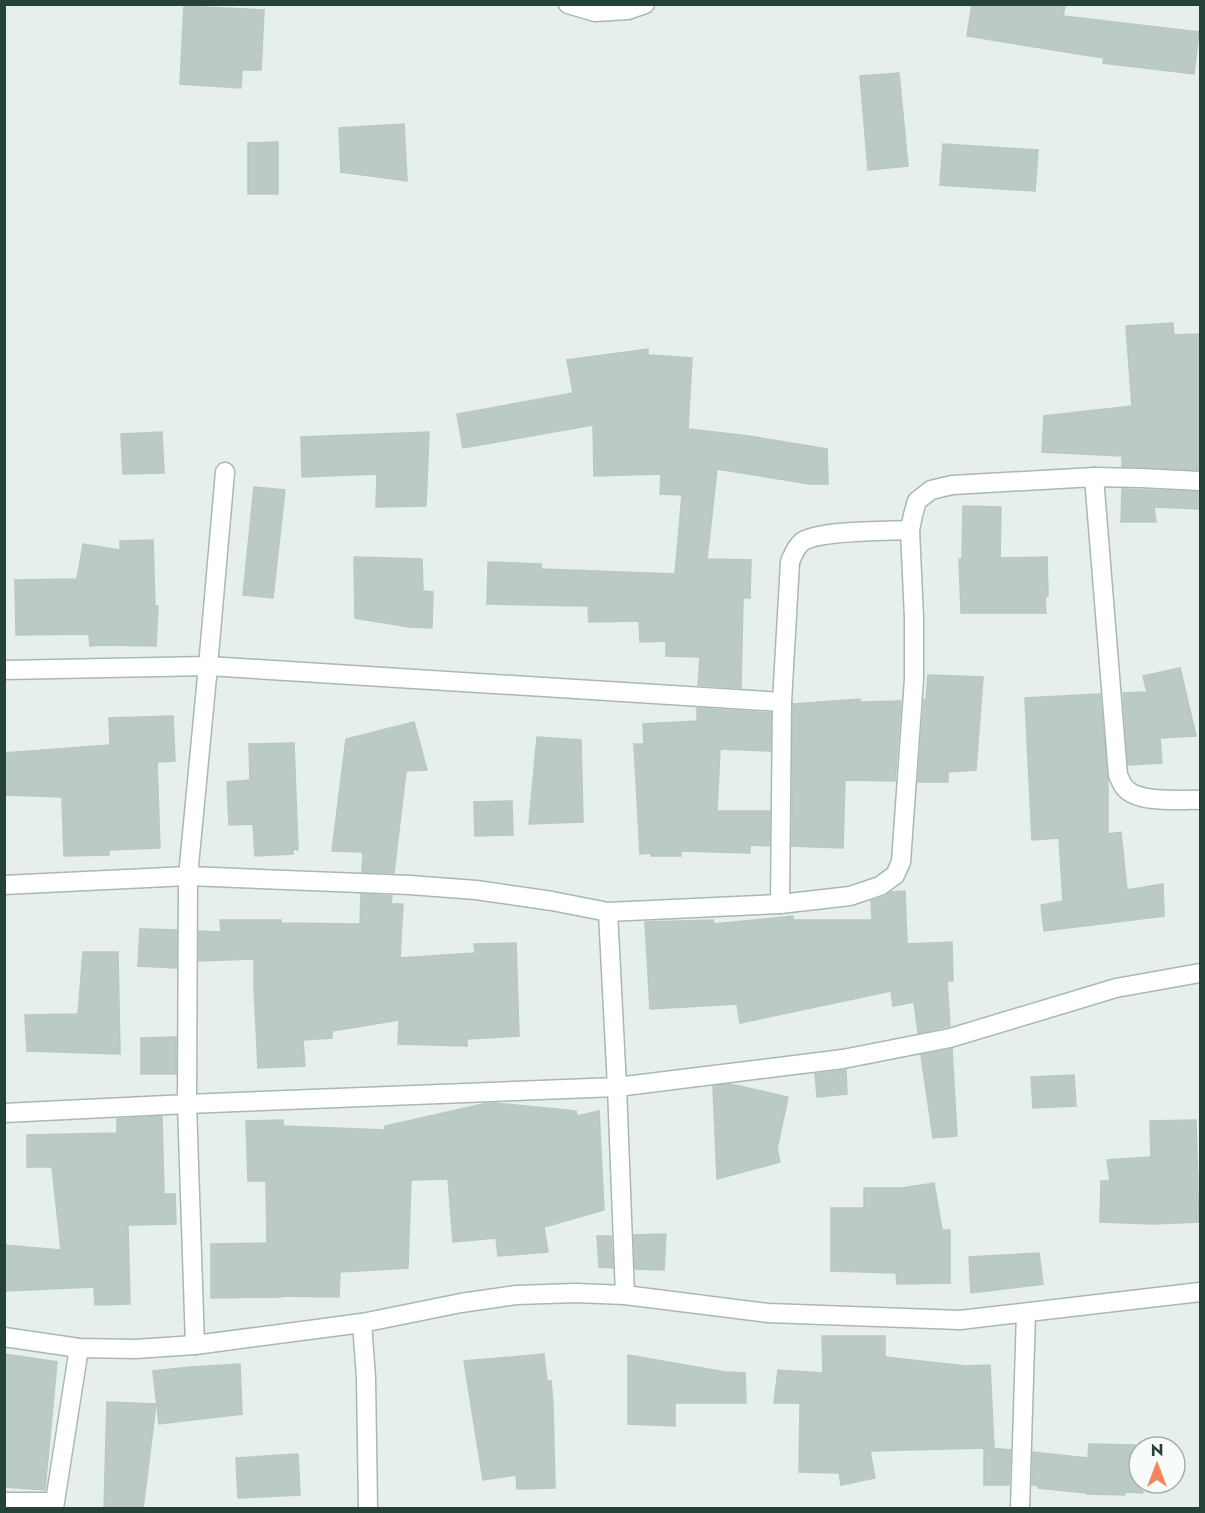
<svg xmlns="http://www.w3.org/2000/svg" width="1205" height="1513" font-family="Jost,sans-serif">
<style>
.building{fill:#bbcac4;stroke:#b8c9c2;stroke-width:1.5}
.lines{fill:none;stroke-linecap:round;stroke-linejoin:round}
.minor-casing{stroke:#a8b8b2;stroke-width:21}
.minor{stroke:#fff;stroke-width:18}
</style>
<rect width="100%" height="100%" fill="#e6efeb"/>
<g class="building">
<path d="M 972,4 L 1047,4 L 1065,7 L 1063,16 L 1199,32 L 1194,74 L 1103,63 L 1104,58 L 967,36 Z"/>
<path d="M 184,6 L 264,10 L 261,70 L 242,70 L 241,88 L 180,84 Z"/>
<path d="M 899,73 L 908,166 L 868,170 L 860,76 Z"/>
<path d="M 404,124 L 407,181 L 341,172 L 339,128 Z"/>
<path d="M 278,142 L 278,194 L 248,194 L 248,143 Z"/>
<path d="M 943,144 L 1038,150 L 1035,191 L 940,185 Z"/>
<path d="M 1173,323 L 1174,335 L 1200,334 L 1200,470 L 1122,466 L 1122,456 L 1042,452 L 1044,416 L 1132,406 L 1126,326 Z"/>
<path d="M 648,349 L 648,355 L 692,358 L 688,429 L 749,436 L 827,449 L 828,484 L 810,484 L 717,469 L 707,559 L 751,560 L 750,598 L 743,598 L 741,688 L 698,685 L 700,657 L 666,656 L 666,641 L 640,642 L 639,621 L 589,622 L 588,606 L 487,604 L 488,562 L 541,564 L 541,569 L 675,574 L 682,495 L 660,494 L 661,474 L 594,476 L 593,425 L 463,448 L 457,414 L 573,393 L 567,360 Z"/>
<path d="M 162,432 L 164,473 L 123,474 L 121,434 Z"/>
<path d="M 429,432 L 426,506 L 376,507 L 377,474 L 302,477 L 301,437 Z"/>
<path d="M 254,487 L 285,490 L 273,598 L 243,595 Z"/>
<path d="M 1122,489 L 1200,492 L 1200,509 L 1154,507 L 1156,522 L 1121,522 Z"/>
<path d="M 963,506 L 1001,507 L 1000,558 L 1047,557 L 1048,596 L 1045,597 L 1046,613 L 961,613 L 959,559 L 962,559 Z"/>
<path d="M 153,540 L 155,606 L 158,606 L 156,646 L 105,645 L 90,646 L 89,634 L 16,635 L 15,580 L 77,579 L 83,544 L 120,550 L 120,541 Z"/>
<path d="M 354,557 L 422,559 L 423,591 L 433,592 L 432,628 L 409,627 L 355,618 Z"/>
<path d="M 1180,668 L 1196,736 L 1160,738 L 1162,763 L 1128,765 L 1123,693 L 1147,692 L 1143,676 Z"/>
<path d="M 928,675 L 983,677 L 976,770 L 948,772 L 948,782 L 918,782 L 924,700 L 926,700 Z"/>
<path d="M 1100,694 L 1108,779 L 1108,834 L 1121,832 L 1127,890 L 1163,884 L 1164,916 L 1044,931 L 1041,905 L 1063,901 L 1059,838 L 1032,840 L 1025,698 Z"/>
<path d="M 860,699 L 860,702 L 901,701 L 895,781 L 845,780 L 843,848 L 792,846 L 793,704 Z"/>
<path d="M 697,708 L 771,713 L 770,751 L 720,749 L 717,811 L 770,811 L 769,846 L 750,845 L 750,853 L 681,851 L 681,856 L 651,856 L 651,853 L 640,854 L 634,744 L 644,744 L 643,724 L 697,721 Z"/>
<path d="M 173,716 L 175,761 L 157,762 L 160,848 L 109,850 L 109,855 L 64,856 L 62,797 L 4,795 L 4,753 L 110,745 L 109,718 Z"/>
<path d="M 414,722 L 427,770 L 406,771 L 394,873 L 362,872 L 363,852 L 332,851 L 346,739 Z"/>
<path d="M 537,737 L 581,740 L 583,822 L 529,824 Z"/>
<path d="M 294,743 L 298,850 L 293,849 L 293,854 L 255,856 L 253,824 L 229,825 L 227,782 L 250,780 L 249,744 Z"/>
<path d="M 512,801 L 513,835 L 475,836 L 474,802 Z"/>
<path d="M 905,891 L 907,944 L 952,942 L 953,981 L 947,981 L 950,1026 L 918,1033 L 914,1002 L 893,1006 L 891,991 L 740,1023 L 737,1004 L 650,1009 L 645,922 L 713,920 L 714,924 L 793,916 L 793,920 L 872,920 L 871,901 L 884,897 L 891,892 Z"/>
<path d="M 361,894 L 392,896 L 391,904 L 403,904 L 400,958 L 475,953 L 474,944 L 516,943 L 519,1036 L 467,1039 L 467,1046 L 398,1044 L 399,1020 L 332,1031 L 332,1038 L 303,1040 L 305,1066 L 258,1068 L 254,986 L 254,959 L 199,961 L 199,931 L 221,932 L 220,920 L 281,920 L 281,923 L 360,924 Z"/>
<path d="M 140,929 L 177,930 L 176,968 L 138,966 Z"/>
<path d="M 83,952 L 118,952 L 120,1054 L 27,1051 L 25,1015 L 78,1014 Z"/>
<path d="M 176,1037 L 176,1074 L 141,1074 L 141,1038 Z"/>
<path d="M 952,1049 L 957,1136 L 933,1138 L 921,1055 Z"/>
<path d="M 846,1070 L 847,1094 L 817,1097 L 815,1074 Z"/>
<path d="M 1074,1075 L 1076,1106 L 1033,1108 L 1031,1077 Z"/>
<path d="M 730,1084 L 788,1097 L 777,1149 L 780,1162 L 717,1179 L 713,1086 Z"/>
<path d="M 495,1103 L 576,1111 L 577,1116 L 599,1111 L 604,1210 L 544,1227 L 548,1252 L 498,1256 L 496,1238 L 453,1242 L 448,1179 L 411,1180 L 408,1268 L 340,1272 L 339,1297 L 281,1296 L 281,1297 L 211,1298 L 211,1244 L 267,1243 L 266,1181 L 248,1181 L 246,1121 L 283,1120 L 283,1126 L 385,1130 L 385,1126 L 483,1104 Z"/>
<path d="M 162,1116 L 164,1194 L 175,1194 L 176,1224 L 128,1225 L 130,1304 L 95,1305 L 94,1287 L 4,1291 L 4,1245 L 61,1250 L 52,1167 L 27,1167 L 27,1135 L 117,1133 L 117,1119 Z"/>
<path d="M 1196,1120 L 1199,1222 L 1153,1224 L 1100,1222 L 1101,1181 L 1110,1181 L 1107,1160 L 1151,1157 L 1150,1121 Z"/>
<path d="M 934,1183 L 942,1230 L 950,1230 L 950,1283 L 897,1284 L 896,1273 L 831,1271 L 831,1208 L 864,1208 L 864,1188 L 902,1188 Z"/>
<path d="M 666,1234 L 664,1270 L 635,1269 L 634,1235 Z"/>
<path d="M 597,1236 L 611,1236 L 613,1268 L 599,1267 Z"/>
<path d="M 1039,1253 L 1043,1284 L 971,1293 L 969,1257 Z"/>
<path d="M 822,1336 L 885,1336 L 885,1357 L 966,1366 L 990,1365 L 994,1448 L 990,1448 L 1011,1450 L 1009,1485 L 984,1485 L 984,1448 L 870,1451 L 875,1478 L 841,1485 L 839,1473 L 799,1472 L 800,1403 L 774,1403 L 778,1370 L 823,1373 Z"/>
<path d="M 4,1354 L 57,1362 L 45,1490 L 4,1487 Z"/>
<path d="M 544,1354 L 547,1381 L 551,1381 L 553,1405 L 555,1488 L 517,1489 L 516,1475 L 483,1480 L 464,1361 Z"/>
<path d="M 628,1355 L 725,1372 L 745,1373 L 746,1403 L 675,1403 L 675,1426 L 628,1424 Z"/>
<path d="M 240,1364 L 242,1414 L 159,1424 L 153,1371 L 191,1367 Z"/>
<path d="M 107,1402 L 156,1404 L 143,1509 L 104,1509 Z"/>
<path d="M 1089,1444 L 1135,1445 L 1139,1469 L 1139,1483 L 1141,1483 L 1143,1493 L 1125,1492 L 1125,1495 L 1087,1494 L 1087,1493 L 1038,1488 L 1038,1485 L 1032,1485 L 1033,1452 L 1088,1458 Z"/>
<path d="M 298,1454 L 300,1495 L 238,1498 L 236,1458 Z"/>
</g>
<g class="lines">
<defs>
<g id="minor">
<path d="M 568,4 L 595,12 L 628,10 L 645,4"/>
<path d="M 225,472 L 208,666 L 782,702"/>
<path d="M 1094,477 L 1118,775 C 1120,779 1122,785 1125,788 C 1139,804 1181,799 1200,800"/>
<path d="M 4,670 L 208,666 L 188,876 L 187,1104 L 195,1345"/>
<path d="M 4,885 L 188,876 L 410,885 L 476,890 L 552,901 L 608,912 L 780,904 L 850,896 L 880,886 L 895,875 L 901,862 L 914,679 L 914,618 L 910,530 L 913,515 L 917,501 L 931,490 L 952,485 L 1094,477 L 1141,478 L 1200,481"/>
<path d="M 780,904 L 782,702 L 790,562 C 793,555 795,548 802,542 C 818,530 888,531 910,530"/>
<path d="M 608,912 L 617,1087 L 625,1295"/>
<path d="M 4,1113 L 187,1104 L 617,1087 L 843,1059 L 950,1038 L 1116,988 L 1200,973"/>
<path d="M 362,1323 L 366,1378 L 368,1508"/>
<path d="M 4,1337 L 79,1348 L 135,1349 L 195,1345 L 362,1323 L 461,1303 L 516,1295 L 576,1293 L 625,1295 L 768,1313 L 960,1320 L 1200,1292"/>
<path d="M 4,1502 L 54,1502"/>
<path d="M 54,1508 L 79,1348"/>
<path d="M 1020,1508 L 1026,1313"/>
</g>
</defs>
<use href="#minor" class="minor-casing"/>
<use href="#minor" class="minor"/>
</g>
<rect width="1205" height="1513" fill="none" stroke="#24423a" stroke-width="12"/>
<g transform="translate(1157 1465)"><circle r="28" fill="#f7fbf9" stroke="#a3b1ad" stroke-width="1.5"/>
<path d="M0-4.5L10 22L0 15L-10 22Z" fill="#f4845f"/>
<text y="-9" font-size="16" font-weight="bold" text-anchor="middle" fill="#24423a">N</text>
</g>
</svg>
